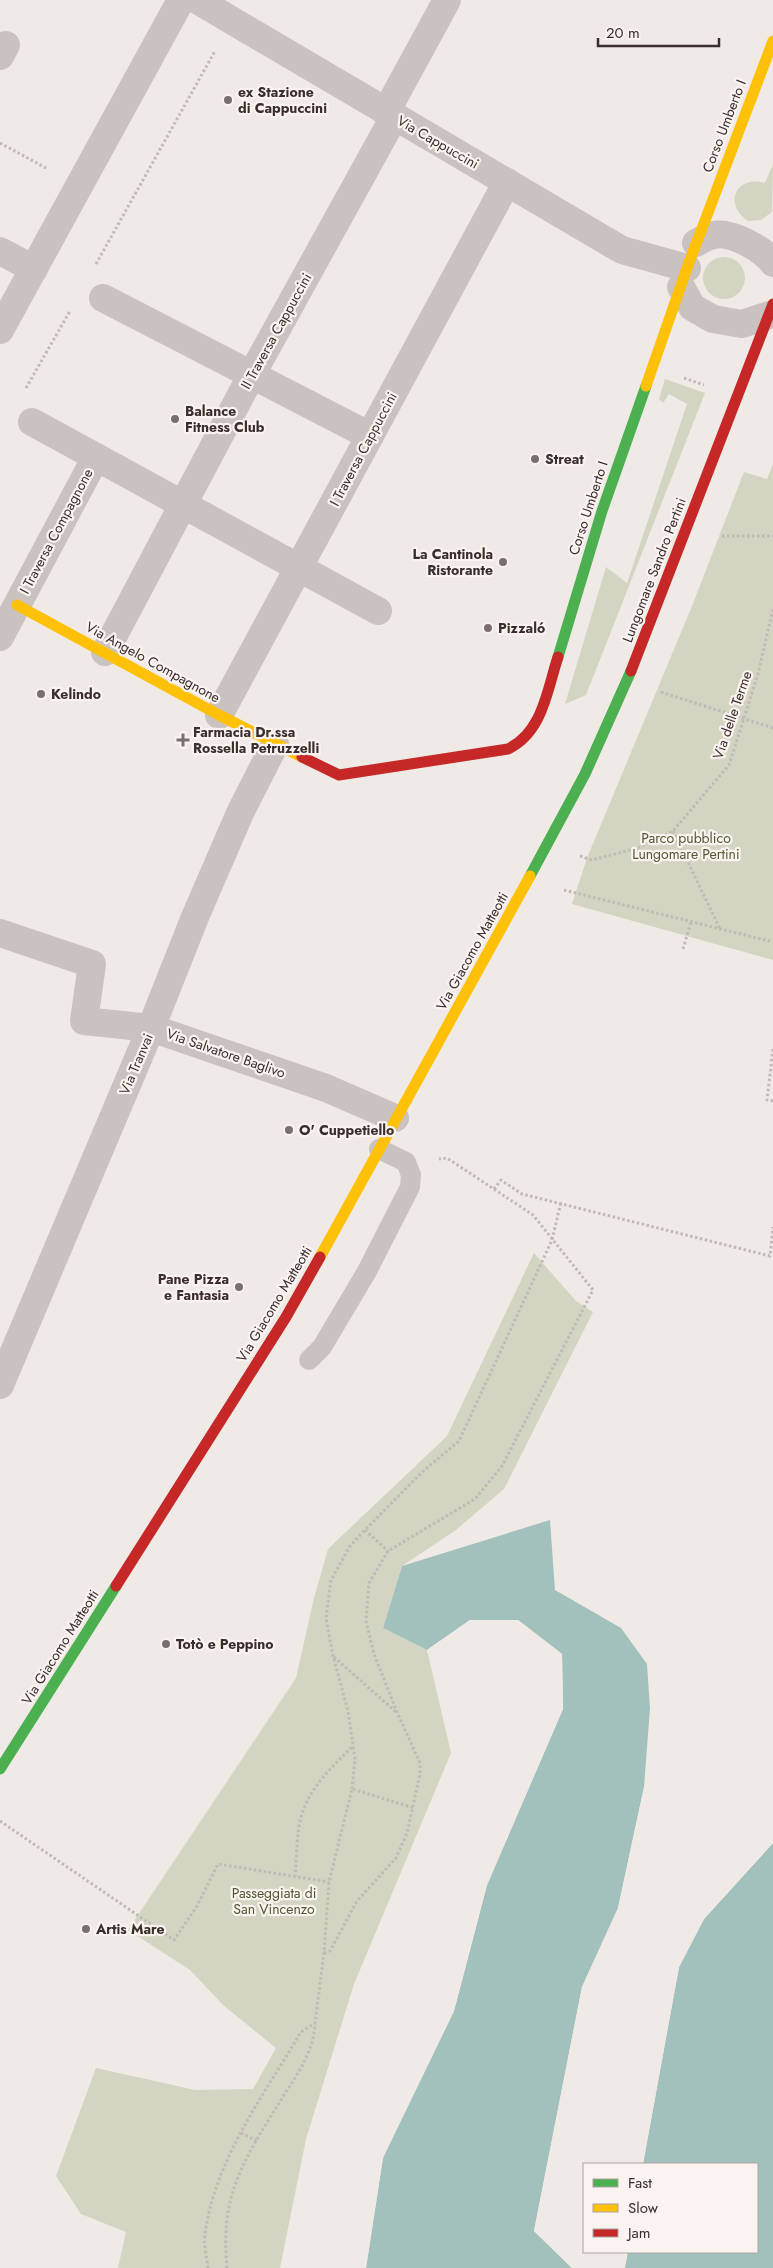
<svg xmlns="http://www.w3.org/2000/svg" width="773" height="2268" font-family="Jost,sans-serif">
<style>
.green{fill:#d3d4c1}
.water{fill:#a3c1bc}
.pier{fill:#efeae6}
.lines{fill:none;stroke-linecap:round;stroke-linejoin:round}
.path{stroke:#c1bab7;stroke-width:3;stroke-dasharray:2.5 2.5;stroke-linecap:butt}
.lane{stroke:#c9c2be;stroke-width:20}
.street{stroke:#c9c2be;stroke-width:28}
.fast{stroke:#4caf50;stroke-width:11}
.slow{stroke:#ffc107;stroke-width:11}
.jam{stroke:#c62828;stroke-width:11}
.poi-dot{fill:#79706d;stroke:#faf3ef;stroke-width:2}
.labels{text-anchor:middle;dominant-baseline:central;stroke-width:4.5;stroke-linejoin:round;paint-order:stroke}
.poi-label{font-size:14px;font-weight:bold;fill:#3a2e2c;stroke:#faf3ef;text-anchor:start}
.street-label{font-size:14px;fill:#3a2e2c;stroke:#faf3ef}
.park-label{font-size:14px;fill:#4f5830;stroke:#faf3ef}
</style>
<rect width="100%" height="100%" fill="#efeae6"/>
<g class="green">
<path d="M 773,164 L 772,212 L 761,220 L 748,221 C 722,203 737,175 765,183 Z"/>
<circle cx="724" cy="278" r="21"/>
<path d="M 665,379 L 705,393 L 586,695 L 565,704 L 606,567 L 627,583 L 687,404 L 669,394 L 663,403 L 659,399 Z"/>
<path d="M 773,464 L 773,960 L 572,904 L 587,858 L 692,606 L 744,472 L 767,479 Z"/>
<path d="M 534,1253 L 576,1301 L 593,1312 L 504,1489 L 456,1530 L 402,1566 L 383,1628 L 427,1650 L 451,1753 L 354,1984 L 306,2139 L 280,2268 L 118,2268 L 126,2232 L 81,2214 L 56,2176 L 96,2068 L 195,2090 L 253,2089 L 276,2048 L 223,2005 L 190,1970 L 128,1930 L 296,1678 L 314,1598 L 328,1549 L 447,1436 Z"/>
</g>
<g class="water">
<path d="M 550,1520 L 555,1590 L 621,1628 L 647,1664 L 650,1708 L 644,1787 L 618,1908 L 582,1987 L 534,2231 L 572,2268 L 366,2268 L 383,2158 L 454,2011 L 487,1885 L 563,1709 L 562,1654 L 518,1620 L 470,1620 L 427,1650 L 383,1628 L 402,1566 Z"/>
<path d="M 773,1843 L 773,2268 L 625,2268 L 628,2252 L 757,2252 L 757,2164 L 643,2164 L 679,1967 L 704,1919 Z"/>
</g>
<g class="pier">
<path d="M 470,1620 L 518,1620 L 562,1654 L 563,1709 L 487,1885 L 454,2011 L 383,2157 L 366,2268 L 364,2268 L 380,2157 L 452,2010 L 485,1885 L 561,1708 L 559,1655 L 517,1622 L 471,1623 L 427,1653 L 427,1650 Z"/>
<path d="M 647,1786 L 621,1909 L 585,1987 L 537,2230 L 575,2268 L 572,2268 L 534,2231 L 582,1987 L 618,1908 L 644,1787 Z"/>
<path d="M 773,1841 L 773,1843 L 704,1919 L 679,1967 L 643,2164 L 641,2164 L 677,1966 L 702,1917 Z"/>
</g>
<g class="lines">
<g class="path">
<path d="M 0,143 L 48,169"/>
<path d="M 96,264 L 215,51"/>
<path d="M 684,378 L 704,385"/>
<path d="M 26,388 L 70,311"/>
<path d="M 722,536 L 773,536"/>
<path d="M 661,692 L 773,728"/>
<path d="M 673,831 L 720,929"/>
<path d="M 580,856 L 592,860 L 638,848 L 673,831 L 729,765 L 758,674 L 773,609"/>
<path d="M 564,890 L 773,942"/>
<path d="M 683,949 L 691,922"/>
<path d="M 773,1049 L 767,1100 L 773,1101"/>
<path d="M 494,1189 L 501,1180 L 522,1194 L 770,1256 L 773,1227"/>
<path d="M 365,1530 L 388,1551"/>
<path d="M 334,1657 L 396,1712"/>
<path d="M 352,1789 L 355,1759 L 348,1711 L 333,1656 L 326,1618 L 331,1580 L 350,1546 L 365,1530 L 422,1472 L 459,1441 L 552,1240 L 561,1202"/>
<path d="M 0,1821 L 174,1940 L 197,1906 L 218,1864 L 329,1882"/>
<path d="M 295,1877 C 297,1857 296,1833 302,1814 C 310,1787 333,1766 353,1746"/>
<path d="M 324,1953 L 330,1951 L 357,1901 L 396,1858 L 407,1833 L 420,1774 L 420,1763 L 397,1712 L 374,1654 L 366,1621 L 369,1583 L 388,1551 L 475,1499 L 502,1466 L 593,1290 L 533,1215 L 447,1158 L 439,1159"/>
<path d="M 241,2133 L 257,2141"/>
<path d="M 208,2268 C 207,2257 203,2244 205,2234 C 215,2159 264,2095 301,2032 L 315,2023 L 324,1953 L 329,1882 L 352,1789 L 414,1808"/>
<path d="M 227,2268 C 225,2248 225,2226 229,2207 C 236,2170 260,2134 279,2103 C 295,2077 313,2055 315,2024"/>
</g>
<path class="lane" d="M 309,1360 L 322,1347 L 366,1273 L 410,1187 L 411,1175 L 406,1162 L 379,1149"/>
<g class="street">
<path d="M 197,0 L 622,250 L 687,268"/>
<path d="M 0,56 L 6,45"/>
<path d="M 386,112 L 447,0"/>
<path d="M 696,243 C 701,240 708,236 714,235 C 731,231 765,250 773,263"/>
<path d="M 0,251 L 34,269"/>
<path d="M 681,287 L 692,307 L 713,319 L 742,324 L 769,315"/>
<path d="M 103,298 L 370,436"/>
<path d="M 0,330 L 181,0"/>
<path d="M 32,422 L 378,611"/>
<path d="M 0,637 L 96,457"/>
<path d="M 105,652 L 252,374 L 394,117"/>
<path d="M 219,715 L 507,182"/>
<path d="M 0,933 L 92,964 L 84,1021 L 151,1028 L 326,1088 L 395,1118"/>
<path d="M 0,1385 L 151,1028 L 195,917 L 240,813 L 275,744"/>
</g>
<g class="fast">
<path d="M 558,657 L 602,511 L 646,386"/>
<path d="M 530,876 L 585,774 L 631,671"/>
<path d="M 0,1769 L 116,1586"/>
</g>
<g class="slow">
<path d="M 646,386 L 687,268 L 773,41"/>
<path d="M 17,605 L 219,715 L 302,757"/>
<path d="M 320,1257 L 530,876"/>
</g>
<g class="jam">
<path d="M 631,671 L 773,304"/>
<path d="M 302,757 L 339,775 L 508,749 C 543,732 547,690 558,657"/>
<path d="M 116,1586 L 286,1317 L 320,1257"/>
</g>
</g>
<g class="poi-dot">
<circle cx="228" cy="100" r="5"/>
<circle cx="175" cy="419" r="5"/>
<circle cx="535" cy="459" r="5"/>
<circle cx="503" cy="562" r="5"/>
<circle cx="488" cy="628" r="5"/>
<circle cx="41" cy="694" r="5"/>
<path d="M180.5 732.5h5v5h5v5h-5v5h-5v-5h-5v-5h5z"/>
<circle cx="289" cy="1130" r="5"/>
<circle cx="239" cy="1287" r="5"/>
<circle cx="166" cy="1644" r="5"/>
<circle cx="86" cy="1929" r="5"/>
</g>
<g class="labels">
<g class="poi-label">
<text x="238" y="92">ex Stazione<tspan x="238" dy="16">di Cappuccini</tspan></text>
<text x="185" y="411">Balance<tspan x="185" dy="16">Fitness Club</tspan></text>
<text x="545" y="459">Streat</text>
<text x="493" y="554" text-anchor="end">La Cantinola<tspan x="493" dy="16">Ristorante</tspan></text>
<text x="498" y="628">Pizzaló</text>
<text x="51" y="694">Kelindo</text>
<text x="193" y="732">Farmacia Dr.ssa<tspan x="193" dy="16">Rossella Petruzzelli</tspan></text>
<text x="299" y="1130">O' Cuppetiello</text>
<text x="229" y="1279" text-anchor="end">Pane Pizza<tspan x="229" dy="16">e Fantasia</tspan></text>
<text x="176" y="1644">Totò e Peppino</text>
<text x="96" y="1929">Artis Mare</text>
</g>
<g class="street-label">
<text transform="translate(724 126) rotate(-69)">Corso Umberto I</text>
<text transform="translate(438 142) rotate(30)">Via Cappuccini</text>
<text transform="translate(276 331) rotate(-61)">II Traversa Cappuccini</text>
<text transform="translate(363 449) rotate(-62)">I Traversa Cappuccini</text>
<text transform="translate(588 508) rotate(-72)">Corso Umberto I</text>
<text transform="translate(56 531) rotate(-62)">I Traversa Compagnone</text>
<text transform="translate(654 570) rotate(-69)">Lungomare Sandro Pertini</text>
<text transform="translate(153 662) rotate(29)">Via Angelo Compagnone</text>
<text transform="translate(732 715) rotate(-71)">Via delle Terme</text>
<text transform="translate(472 951) rotate(-61)">Via Giacomo Matteotti</text>
<text transform="translate(226 1053) rotate(19)">Via Salvatore Baglivo</text>
<text transform="translate(136 1064) rotate(-67)">Via Tranvai</text>
<text transform="translate(274 1304) rotate(-59)">Via Giacomo Matteotti</text>
<text transform="translate(60 1647) rotate(-58)">Via Giacomo Matteotti</text>
</g>
<g class="park-label">
<text x="686" y="838">Parco pubblico<tspan x="686" dy="16">Lungomare Pertini</tspan></text>
<text x="274" y="1893">Passeggiata di<tspan x="274" dy="16">San Vincenzo</tspan></text>
</g>
</g>
<rect x="583" y="2163" width="175" height="90" fill="#faf3ef" stroke="#ada4a1"/>
<rect x="593" y="2179" width="25" height="8" fill="#4caf50" stroke="#ada4a1"/>
<text x="628" y="2188" font-size="15" fill="#3a2e2c">Fast</text>
<rect x="593" y="2204" width="25" height="8" fill="#ffc107" stroke="#ada4a1"/>
<text x="628" y="2213" font-size="15" fill="#3a2e2c">Slow</text>
<rect x="593" y="2229" width="25" height="8" fill="#c62828" stroke="#ada4a1"/>
<text x="628" y="2238" font-size="15" fill="#3a2e2c">Jam</text>
<path d="M598 38v8h121v-8" fill="none" stroke="#3a2e2c" stroke-width="2.5"/>
<text x="606" y="38" font-size="15" fill="#3a2e2c" stroke="#faf3ef" stroke-width="4" paint-order="stroke">20 m</text>
</svg>
